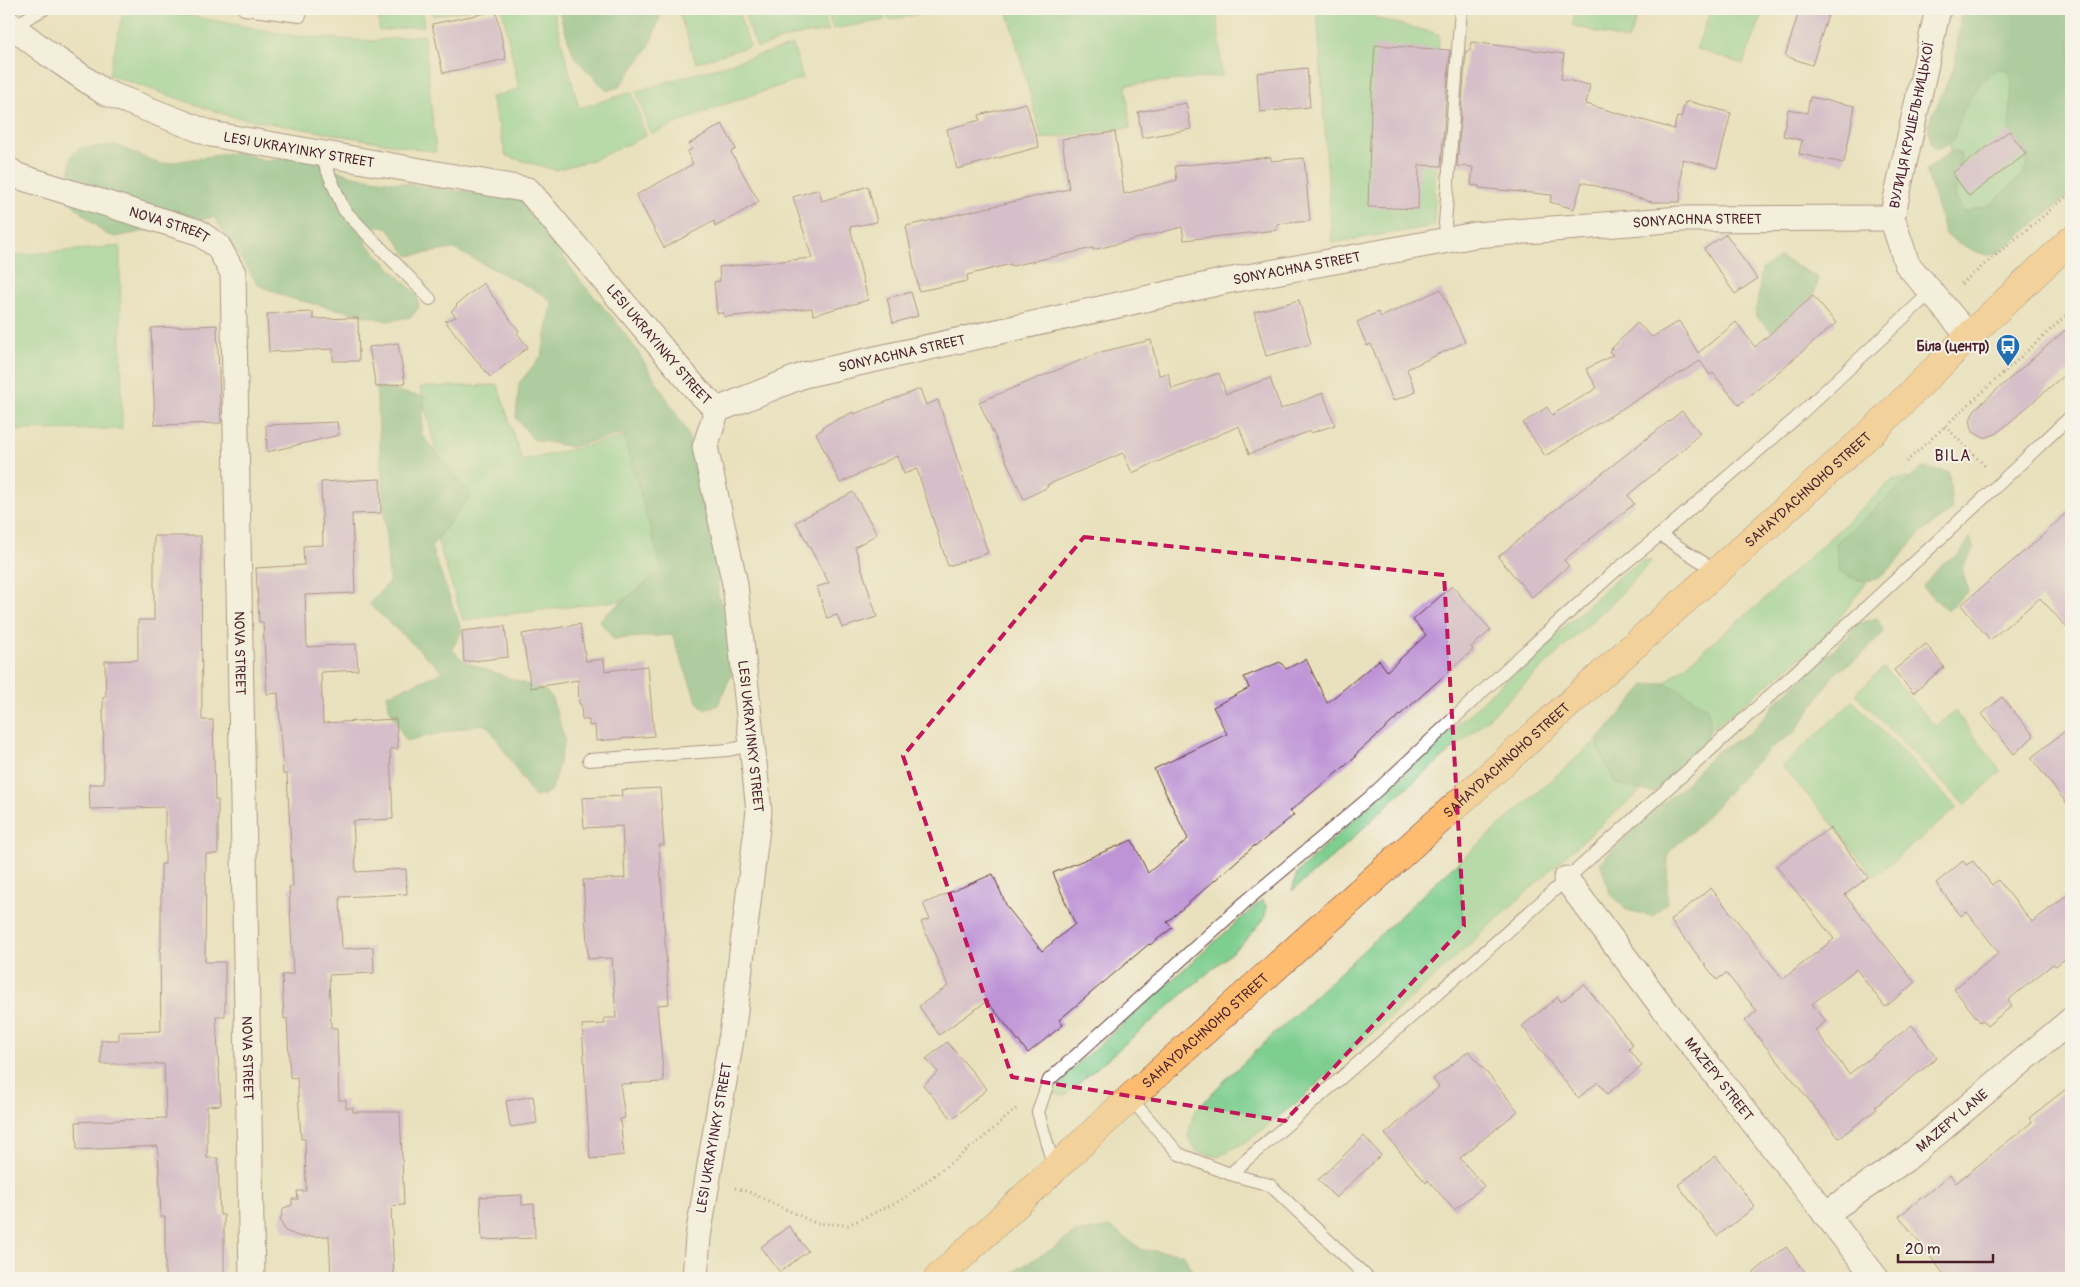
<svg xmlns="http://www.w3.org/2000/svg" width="2080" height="1287" font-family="Pangolin,sans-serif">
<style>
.green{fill:#7dce8f;stroke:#64765d}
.forest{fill:#66b17a;stroke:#586852}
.building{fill:#be94d7}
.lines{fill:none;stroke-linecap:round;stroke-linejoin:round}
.lane-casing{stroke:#623c41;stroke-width:14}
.street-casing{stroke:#623c41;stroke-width:27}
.primary-casing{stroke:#623c41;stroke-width:29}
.path{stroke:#623c41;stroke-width:3;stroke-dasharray:1 4;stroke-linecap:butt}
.lane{stroke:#fff;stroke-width:12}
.street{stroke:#fff;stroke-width:25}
.primary{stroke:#febc71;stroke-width:28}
.marked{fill:none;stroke:#c2185b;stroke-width:4;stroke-dasharray:10 6;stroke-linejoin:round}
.labels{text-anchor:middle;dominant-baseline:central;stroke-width:4;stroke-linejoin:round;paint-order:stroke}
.street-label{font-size:14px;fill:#4a1f2b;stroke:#f7f3e8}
.poi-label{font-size:14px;font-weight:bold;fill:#4a1f2b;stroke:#f7f3e8;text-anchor:end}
.quarter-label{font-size:16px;letter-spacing:1px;fill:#4a1f2b;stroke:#f7f3e8}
</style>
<rect width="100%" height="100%" fill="#f7f3e8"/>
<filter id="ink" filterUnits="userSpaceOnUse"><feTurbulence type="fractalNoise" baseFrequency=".02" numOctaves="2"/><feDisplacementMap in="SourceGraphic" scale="10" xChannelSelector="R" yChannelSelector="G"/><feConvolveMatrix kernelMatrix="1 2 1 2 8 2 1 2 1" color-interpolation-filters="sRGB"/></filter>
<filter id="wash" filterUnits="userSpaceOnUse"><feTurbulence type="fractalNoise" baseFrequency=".0096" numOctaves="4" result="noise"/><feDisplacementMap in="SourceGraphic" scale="20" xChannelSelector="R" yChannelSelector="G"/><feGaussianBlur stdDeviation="1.12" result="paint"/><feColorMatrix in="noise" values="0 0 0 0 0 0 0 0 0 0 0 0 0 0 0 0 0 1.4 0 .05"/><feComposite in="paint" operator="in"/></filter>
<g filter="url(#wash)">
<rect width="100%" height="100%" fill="#e9e1be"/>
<g class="green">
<path d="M 155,9 L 295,36 L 371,41 L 424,35 L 436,152 L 229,116 L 109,75 L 122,16 Z"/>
<path d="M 378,9 L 422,9 L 424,26 L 379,31 Z"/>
<path d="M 432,9 L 471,9 L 433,16 Z"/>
<path d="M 502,9 L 553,9 L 579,108 L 632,92 L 646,136 L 593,160 L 555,170 L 506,156 L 491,97 L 519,89 Z"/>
<path d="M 678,9 L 737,9 L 750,46 L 696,63 Z"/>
<path d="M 742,9 L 822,9 L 829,31 L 794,36 L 757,48 Z"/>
<path d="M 826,9 L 882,9 L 885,20 L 833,29 Z"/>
<path d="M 885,9 L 946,9 L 889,20 Z"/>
<path d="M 1007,9 L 1217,9 L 1222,76 L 1126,85 L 1130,128 L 1042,139 Z"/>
<path d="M 1317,9 L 1375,9 L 1375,18 L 1439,34 L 1434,226 L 1332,243 Z"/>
<path d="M 1577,9 L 1640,9 L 1628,41 L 1572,25 Z"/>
<path d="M 1711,9 L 1765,9 L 1743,64 L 1696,49 Z"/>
<path d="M 2071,9 L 2071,169 L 1958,221 L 1947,122 L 1968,37 Z"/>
<path d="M 793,45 L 803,78 L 723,105 L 651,134 L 636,91 Z"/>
<path d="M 120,246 L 122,429 L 9,430 L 9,256 Z"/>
<path d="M 498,385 L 522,461 L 631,435 L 672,594 L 463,620 L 426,505 L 447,496 L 420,387 Z"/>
<path d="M 1907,478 L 1922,484 L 1870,577 L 1823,640 L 1717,725 L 1577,846 L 1301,1099 L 1249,1140 L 1218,1157 L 1196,1151 L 1188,1136 L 1194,1112 L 1222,1083 L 1445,874 L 1601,736 L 1760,603 L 1892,480 Z"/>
<path d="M 1645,560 L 1651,561 L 1621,594 L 1477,729 L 1400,793 L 1333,857 L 1292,891 L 1297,873 L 1359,814 L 1623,573 Z"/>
<path d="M 1884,667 L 1936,727 L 1955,711 L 2001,771 L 1965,805 L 1855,694 Z"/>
<path d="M 1853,701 L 1957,808 L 1874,877 L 1825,815 L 1782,766 Z"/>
<path d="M 1262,900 L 1267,907 L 1264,919 L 1245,941 L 1064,1096 L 1056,1094 L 1053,1087 L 1066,1074 Z"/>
</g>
<g class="forest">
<path d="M 558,9 L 663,9 L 649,47 L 619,87 L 607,91 L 574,57 Z"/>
<path d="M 1961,9 L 2071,9 L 2071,194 L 2006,247 C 2001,251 1995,256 1988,255 C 1978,254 1953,241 1945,234 L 1926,170 L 1953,150 L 1961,155 L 1954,197 L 1964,212 L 1990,205 L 2025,172 L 2028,163 L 2026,154 L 2009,131 L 2012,82 L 2010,73 L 2001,68 C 1984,73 1971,96 1963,111 C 1954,129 1958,145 1936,150 L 1931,143 L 1928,125 L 1955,65 Z"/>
<path d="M 115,145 L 161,164 L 238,152 L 267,161 L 320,153 L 337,170 L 353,176 L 456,191 L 481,191 L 522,199 L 545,220 L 554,244 L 582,283 L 613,318 L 636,349 L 685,428 L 705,478 L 719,526 L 718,594 L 739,658 L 718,705 L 705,710 L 697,702 L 672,635 L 613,639 L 599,620 L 662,570 L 623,434 L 571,447 L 533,439 L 516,418 L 519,383 L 542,355 L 552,303 L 544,295 L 454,249 L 408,256 L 387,227 L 374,227 L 362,232 L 366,243 L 417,295 L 419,308 L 411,317 L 387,321 L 289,298 L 258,285 L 214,217 L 116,237 L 105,234 L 68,200 L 71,156 L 79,148 Z"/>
<path d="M 1780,257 L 1819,278 L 1810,307 L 1780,322 L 1784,342 L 1755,316 L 1762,269 Z"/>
<path d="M 376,387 L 425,397 L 421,434 L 471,495 L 431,547 L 462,631 L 452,649 L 465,662 L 546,691 L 552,698 L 565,739 L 552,790 L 544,795 L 534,797 L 489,727 L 481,724 L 406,741 L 389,708 L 387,695 L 443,672 L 369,604 L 389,582 Z"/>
<path d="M 1922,468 L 1949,472 L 1952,510 C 1941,519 1928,527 1918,536 C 1892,563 1882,598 1839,571 L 1836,543 Z"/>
<path d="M 1970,537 L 1974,550 L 1962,567 L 1968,591 L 1948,611 L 1922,587 L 1943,563 L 1960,554 Z"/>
<path d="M 1877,618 L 1884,632 L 1860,657 L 1834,674 L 1795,732 L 1771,748 L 1748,770 L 1699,825 L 1668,853 L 1667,903 L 1653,916 L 1626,910 L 1610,894 L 1600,862 L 1649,814 L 1678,791 L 1712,756 L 1721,749 L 1751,732 L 1777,701 L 1848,636 L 1856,624 Z"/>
<path d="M 1664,683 L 1674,687 L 1707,708 L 1710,719 L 1707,739 L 1654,793 L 1616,784 L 1597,746 L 1601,736 L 1645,685 Z"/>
<path d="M 1110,1227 L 1143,1250 L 1183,1253 L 1197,1278 L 1007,1278 L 1019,1268 L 1052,1249 L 1074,1233 Z"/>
</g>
<g id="blocks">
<g class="building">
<path d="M 1800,9 L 1830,9 L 1812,65 L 1785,56 Z"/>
<path d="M 496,11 L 506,59 L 443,73 L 432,24 Z"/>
<path d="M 1471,42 L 1564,54 L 1561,79 L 1590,85 L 1586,104 L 1674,129 L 1677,117 L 1681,118 L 1685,102 L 1687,103 L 1688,101 L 1731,113 L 1717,168 L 1682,159 L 1680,202 L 1652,202 L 1582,182 L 1574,209 L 1550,202 L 1552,195 L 1479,188 L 1479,186 L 1471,185 L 1473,167 L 1457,166 L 1466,51 L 1470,51 Z"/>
<path d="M 1375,45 L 1450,50 L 1441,166 L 1419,165 L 1418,209 L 1368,207 L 1371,109 Z"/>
<path d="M 1307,68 L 1310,107 L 1260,112 L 1257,73 Z"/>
<path d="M 1810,97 L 1855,106 L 1844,163 L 1799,154 L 1802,140 L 1783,136 L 1788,109 L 1807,113 Z"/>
<path d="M 1026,103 L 1039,147 L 957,169 L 947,129 L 980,120 L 979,115 Z"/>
<path d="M 1186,103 L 1191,129 L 1142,138 L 1138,112 Z"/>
<path d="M 722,124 L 736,149 L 731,152 L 759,202 L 715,227 L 714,221 L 664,248 L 636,195 L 693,164 L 687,152 L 692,149 L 689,144 Z"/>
<path d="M 2009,131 L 2026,154 L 1969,196 L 1952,173 Z"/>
<path d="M 1115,132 L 1124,194 L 1177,180 L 1175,166 L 1271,157 L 1271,161 L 1304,158 L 1310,221 L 1277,224 L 1277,230 L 1184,240 L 1182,227 L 1093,250 L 1093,248 L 1012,266 L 1011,264 L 967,275 L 968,281 L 919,291 L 906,226 L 1069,189 L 1062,139 Z"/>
<path d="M 868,186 L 877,222 L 850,227 L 868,300 L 813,315 L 812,308 L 724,317 L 724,313 L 717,313 L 714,282 L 720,281 L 719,267 L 812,258 L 793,197 L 819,189 L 822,201 Z"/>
<path d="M 1726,234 L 1757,279 L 1735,294 L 1704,249 Z"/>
<path d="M 483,283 L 519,331 L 517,333 L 528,347 L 490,377 L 445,321 L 456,317 L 451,311 L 457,306 L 456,305 Z"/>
<path d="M 1441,289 L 1465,342 L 1407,369 L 1416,392 L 1393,401 L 1371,344 L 1367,346 L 1357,322 L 1378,312 L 1381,317 Z"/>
<path d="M 911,292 L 918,316 L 893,323 L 887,298 Z"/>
<path d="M 1813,296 L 1836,323 L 1739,405 L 1713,373 L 1710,375 L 1700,361 L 1545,456 L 1523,423 L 1547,407 L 1552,415 L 1597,388 L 1586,369 L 1613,355 L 1609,351 L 1637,323 L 1652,337 L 1679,321 L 1698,353 L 1736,322 L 1755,347 Z"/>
<path d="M 1299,300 L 1311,344 L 1266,356 L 1254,312 Z"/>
<path d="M 313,312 L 313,319 L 358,318 L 359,361 L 333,361 L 333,349 L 269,352 L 267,314 Z"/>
<path d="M 217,325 L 221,423 L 155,425 L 151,328 Z"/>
<path d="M 2071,325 L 2071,369 L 1996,434 L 1984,438 L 1973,432 L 1970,420 L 1975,409 Z"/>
<path d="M 1151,340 L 1159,375 L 1168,373 L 1172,389 L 1219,373 L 1226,394 L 1270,378 L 1281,409 L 1323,393 L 1335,425 L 1311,433 L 1310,431 L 1249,454 L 1239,426 L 1132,473 L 1123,453 L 1047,485 L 1048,487 L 1024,499 L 979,402 L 1101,352 Z"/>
<path d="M 398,343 L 405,383 L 376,387 L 369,347 Z"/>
<path d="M 920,389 L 926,405 L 938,400 L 988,553 L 948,566 L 917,469 L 904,474 L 897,456 L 840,483 L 816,433 L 823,429 L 822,427 L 853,412 L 854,414 Z"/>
<path d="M 1682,411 L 1700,433 L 1679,453 L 1628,495 L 1634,504 L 1564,560 L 1569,566 L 1532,597 L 1498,557 L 1550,514 Z"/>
<path d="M 337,422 L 339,435 L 267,452 L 266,425 Z"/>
<path d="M 380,479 L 381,513 L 352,514 L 355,593 L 305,595 L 307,647 L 356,644 L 358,670 L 321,672 L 323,723 L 396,719 L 398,749 L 390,749 L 393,819 L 353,821 L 356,872 L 406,869 L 407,894 L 340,897 L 342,949 L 373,947 L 374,973 L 329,975 L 331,1028 L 337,1028 L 339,1100 L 346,1100 L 346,1108 L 353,1108 L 353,1112 L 400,1112 L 404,1205 L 391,1206 L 394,1278 L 331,1278 L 329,1236 L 301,1237 L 285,1231 L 280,1220 L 284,1208 L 292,1205 L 292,1199 L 298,1199 L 297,1191 L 306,1191 L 305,1139 L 301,1139 L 297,1077 L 290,1078 L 287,1018 L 284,1019 L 282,975 L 293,974 L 289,887 L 293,887 L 287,774 L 283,774 L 278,693 L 267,694 L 263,622 L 259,622 L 256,568 L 304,565 L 303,546 L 323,545 L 321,482 Z"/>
<path d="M 853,492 L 877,534 L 855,547 L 877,617 L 842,628 L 837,615 L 827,618 L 817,587 L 829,583 L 796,522 Z"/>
<path d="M 2071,508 L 2071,632 L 2040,598 L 1990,640 L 1961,605 L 2042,536 Z"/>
<path d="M 154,536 L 201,536 L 202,720 L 213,720 L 215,800 L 218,800 L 218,854 L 206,854 L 205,962 L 225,962 L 225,1016 L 216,1016 L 221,1105 L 207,1106 L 207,1158 L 218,1158 L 220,1215 L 224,1215 L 224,1278 L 165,1278 L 165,1217 L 161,1217 L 158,1146 L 77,1150 L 76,1122 L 166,1118 L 164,1064 L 101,1064 L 101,1040 L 119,1040 L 119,1032 L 161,1031 L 160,949 L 161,949 L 161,864 L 165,864 L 165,807 L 90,809 L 89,784 L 104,784 L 103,697 L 106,697 L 105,661 L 138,660 L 138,620 L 154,620 Z"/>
<path d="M 1452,586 L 1491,630 L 1471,647 L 1473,650 L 1355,755 L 1356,757 L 1290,811 L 1294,815 L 1256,846 L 1255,845 L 1167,922 L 1172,928 L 1150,945 L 1149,944 L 1059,1020 L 1063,1025 L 1028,1053 L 987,1001 L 939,1035 L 919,1006 L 948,986 L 921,922 L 930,919 L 923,904 L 993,874 L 1007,907 L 1042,951 L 1075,924 L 1053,873 L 1132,840 L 1148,873 L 1188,839 L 1154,769 L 1227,734 L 1213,707 L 1249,688 L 1244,677 L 1280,662 L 1286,669 L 1306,659 L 1327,703 L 1379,660 L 1387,671 L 1426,635 L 1413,620 Z"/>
<path d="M 580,624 L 586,661 L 604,659 L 605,671 L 648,666 L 654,736 L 596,741 L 595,725 L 589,726 L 589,720 L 582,720 L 581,704 L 579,704 L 578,680 L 531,688 L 522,634 Z"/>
<path d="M 505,626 L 508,657 L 464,662 L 462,631 Z"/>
<path d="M 1926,644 L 1944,667 L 1913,693 L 1894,670 Z"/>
<path d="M 2002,697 L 2034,736 L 2014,754 L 1982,714 Z"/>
<path d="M 2071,726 L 2071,809 L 2031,758 Z"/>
<path d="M 660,788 L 664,845 L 659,845 L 669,1004 L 657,1005 L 664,1082 L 620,1084 L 625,1118 L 620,1119 L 624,1155 L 590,1159 L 582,1025 L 605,1024 L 604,1018 L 616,1018 L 612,958 L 588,959 L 583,880 L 625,878 L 622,826 L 584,828 L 582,798 L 622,796 L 621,790 Z"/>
<path d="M 1830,828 L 1868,877 L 1845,895 L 1915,983 L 1885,1007 L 1856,969 L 1812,1004 L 1826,1021 L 1815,1030 L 1849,1074 L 1912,1025 L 1937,1058 L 1875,1107 L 1877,1109 L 1839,1138 L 1777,1060 L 1745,1021 L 1757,1011 L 1726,973 L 1717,980 L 1670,920 L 1711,888 L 1783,979 L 1834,939 L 1776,866 Z"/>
<path d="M 1963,861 L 1966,865 L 1973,861 L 1992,885 L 1998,880 L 2032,922 L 2071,892 L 2071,954 L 2056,966 L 2053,964 L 2008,1000 L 2012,1006 L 1987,1026 L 1982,1020 L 1980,1022 L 1954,989 L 1999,953 L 1967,912 L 1961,916 L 1936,883 Z"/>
<path d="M 1584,984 L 1633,1045 L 1629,1049 L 1642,1066 L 1607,1094 L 1598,1082 L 1578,1098 L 1522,1026 L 1558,997 L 1561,1002 Z"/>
<path d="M 947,1042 L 987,1089 L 952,1119 L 923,1085 L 938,1072 L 926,1059 Z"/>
<path d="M 1469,1051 L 1518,1111 L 1460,1158 L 1484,1186 L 1454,1210 L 1428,1180 L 1426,1183 L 1385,1134 L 1439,1087 L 1433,1079 Z"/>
<path d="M 2071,1085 L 2071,1278 L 1947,1278 L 1899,1216 L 1950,1175 L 1956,1183 L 2032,1122 L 2029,1118 Z"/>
<path d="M 533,1096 L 537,1123 L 510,1127 L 506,1101 Z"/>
<path d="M 1364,1136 L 1381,1155 L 1336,1198 L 1318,1180 Z"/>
<path d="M 1716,1156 L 1755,1207 L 1717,1236 L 1678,1185 Z"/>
<path d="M 522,1195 L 522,1205 L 534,1204 L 535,1238 L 482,1240 L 480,1197 Z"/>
<path d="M 789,1226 L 808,1251 L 780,1272 L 761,1247 Z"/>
<path d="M 1786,1247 L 1810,1278 L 1747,1278 Z"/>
</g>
</g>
</g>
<g filter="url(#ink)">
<use href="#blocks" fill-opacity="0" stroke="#623c41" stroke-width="1"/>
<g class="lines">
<defs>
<g id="lane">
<path d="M 244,9 L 300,16"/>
<path d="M 11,27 L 44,9"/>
<path d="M 320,153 L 344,210 L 430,299"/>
<path d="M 1447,240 L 1445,223 L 1461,9"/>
<path d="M 1660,535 L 1795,419 L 1931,292"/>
<path d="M 589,760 L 728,750 L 752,745"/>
<path d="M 1130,1098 L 1179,1154 L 1230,1174 C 1516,928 1797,675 2071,416"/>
<path d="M 1054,1168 L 1038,1112 L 1049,1080 L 1245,902 L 1370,797 L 1513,663 L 1614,572 L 1660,535 L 1718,572"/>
<path d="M 1230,1174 L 1270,1185 L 1368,1278"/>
</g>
<g id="street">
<path d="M 1938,9 L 1892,218 L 1907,264 L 1969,336"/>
<path id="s1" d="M 9,24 L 47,53 L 104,92 L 211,134 L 528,190 L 697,390 L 717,410 L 705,447 L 735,584 L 759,811 L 733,1027 L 698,1237 L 695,1278"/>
<path id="s2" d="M 9,170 L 17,176 L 198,232 L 218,246 L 233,273 L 252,1278"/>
<path id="s3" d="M 717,410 L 804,375 L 1221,282 L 1475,235 L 1681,219 L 1892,218"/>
<path id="s4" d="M 1566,879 L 1664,1009 L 1876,1278"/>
<path id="s5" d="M 1825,1214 L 1906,1159 L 2071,1020"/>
</g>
<g id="primary">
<path id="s6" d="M 938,1278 L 1130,1098 L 1873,431 L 1969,336 L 2071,240"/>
</g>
</defs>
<use href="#lane" class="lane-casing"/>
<use href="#street" class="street-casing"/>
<use href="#primary" class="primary-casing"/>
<g class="path">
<path d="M 1961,284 L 2071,193"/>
<path d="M 1945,426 L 1985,466"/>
<path d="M 1906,462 L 2071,311"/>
<path d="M 735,1188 L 749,1192 L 815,1223 L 848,1225 L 902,1200 L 983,1138 L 1016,1109"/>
</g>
<use href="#lane" class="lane"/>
<use href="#street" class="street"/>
<use href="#primary" class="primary"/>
</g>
</g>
<path d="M0 0H2080V1287H0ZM 1084,537 L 1444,575 L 1464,926 L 1285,1121 L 1012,1077 L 903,756 Z" fill="#e9e1be" fill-opacity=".55" fill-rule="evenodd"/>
<path class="marked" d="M 1084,537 L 1444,575 L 1464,926 L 1285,1121 L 1012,1077 L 903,756 Z"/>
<defs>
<symbol id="bus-pin" viewBox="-11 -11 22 30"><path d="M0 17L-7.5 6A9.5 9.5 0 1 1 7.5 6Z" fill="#1f6fb2" stroke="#f7f3e8"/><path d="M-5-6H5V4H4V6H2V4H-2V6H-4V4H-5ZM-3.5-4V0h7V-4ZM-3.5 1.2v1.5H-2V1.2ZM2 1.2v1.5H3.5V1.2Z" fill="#fff"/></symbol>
</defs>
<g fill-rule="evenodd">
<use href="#bus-pin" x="1994" y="332" width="28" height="38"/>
</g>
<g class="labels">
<g class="street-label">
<text transform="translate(1912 125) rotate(-78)">ВУЛИЦЯ КРУШЕЛЬНИЦЬКОЇ</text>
<text stroke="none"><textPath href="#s1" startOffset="321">LESI UKRAYINKY STREET</textPath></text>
<text stroke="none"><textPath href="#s3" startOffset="1002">SONYACHNA STREET</textPath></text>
<text stroke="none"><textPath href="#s2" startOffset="170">NOVA STREET</textPath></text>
<text stroke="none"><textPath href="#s3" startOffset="598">SONYACHNA STREET</textPath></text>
<text stroke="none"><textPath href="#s1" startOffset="756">LESI UKRAYINKY STREET</textPath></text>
<text stroke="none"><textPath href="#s3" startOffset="194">SONYACHNA STREET</textPath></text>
<text stroke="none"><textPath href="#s6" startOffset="1174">SAHAYDACHNOHO STREET</textPath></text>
<text stroke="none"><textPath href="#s2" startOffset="635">NOVA STREET</textPath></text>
<text stroke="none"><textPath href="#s1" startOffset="1176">LESI UKRAYINKY STREET</textPath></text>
<text stroke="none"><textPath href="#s6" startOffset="769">SAHAYDACHNOHO STREET</textPath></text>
<text stroke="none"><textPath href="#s6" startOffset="364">SAHAYDACHNOHO STREET</textPath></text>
<text stroke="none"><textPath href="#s2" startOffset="1040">NOVA STREET</textPath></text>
<text stroke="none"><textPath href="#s4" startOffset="252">MAZEPY STREET</textPath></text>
<text stroke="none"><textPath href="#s5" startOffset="158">MAZEPY LANE</textPath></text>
<text transform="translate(714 1138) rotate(-80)">LESI UKRAYINKY STREET</text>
</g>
<g class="poi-label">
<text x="1990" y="346">Біла (центр)</text>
</g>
<g class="quarter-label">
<text x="1953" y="456">BILA</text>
</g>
</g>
<rect width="2080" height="1287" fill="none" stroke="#f7f3e8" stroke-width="30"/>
<path d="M1898 1254v8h95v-8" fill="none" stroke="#4a1f2b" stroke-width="2.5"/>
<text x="1905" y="1254" font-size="15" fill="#4a1f2b" stroke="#f7f3e8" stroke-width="4" paint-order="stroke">20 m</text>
</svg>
